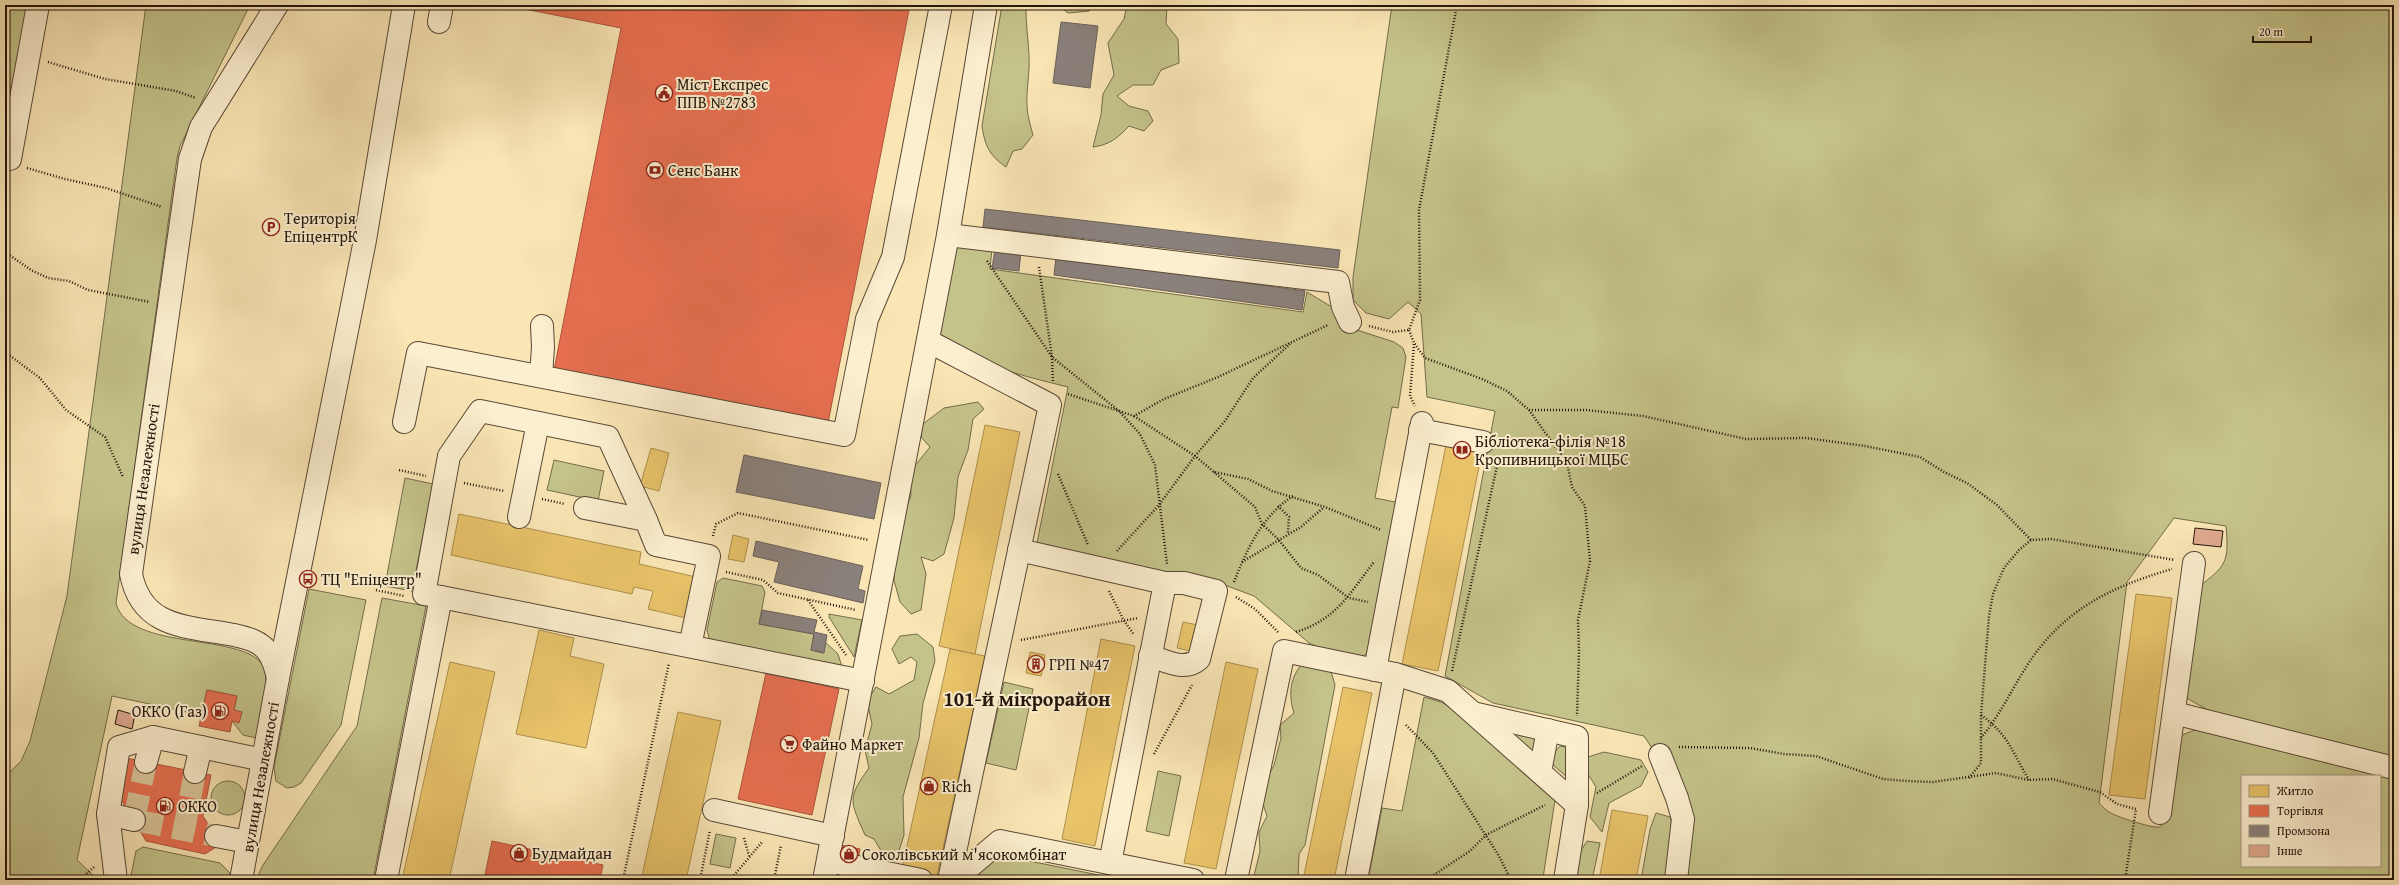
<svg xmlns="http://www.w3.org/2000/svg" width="2399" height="885" font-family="'Gentium Book Plus',serif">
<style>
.green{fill:#c4c38a;stroke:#736c4a;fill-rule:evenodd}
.homes{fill:#e9c46a;stroke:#ad8f4d}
.shops{fill:#e76f51;stroke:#ac543c}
.industry{fill:#8a817c;stroke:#6b605a}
.building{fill:#e1aa90;stroke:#22140a}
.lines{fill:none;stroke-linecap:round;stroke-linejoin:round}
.minor-tunnel{stroke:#dac69b;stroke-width:22;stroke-dasharray:22 11;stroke-linecap:butt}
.minor-casing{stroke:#584835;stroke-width:24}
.path{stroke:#22140a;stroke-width:2.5;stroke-dasharray:1 2;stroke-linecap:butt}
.minor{stroke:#fcefcf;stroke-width:22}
.labels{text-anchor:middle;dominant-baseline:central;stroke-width:4;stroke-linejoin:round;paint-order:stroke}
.poi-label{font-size:16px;fill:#22140a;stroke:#fcefcf;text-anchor:start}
.street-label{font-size:16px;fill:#22140a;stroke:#fcefcf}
.district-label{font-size:20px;font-weight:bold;fill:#22140a;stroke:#fcefcf}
</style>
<rect width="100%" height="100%" fill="#fae6b5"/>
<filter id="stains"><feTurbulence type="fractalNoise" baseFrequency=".005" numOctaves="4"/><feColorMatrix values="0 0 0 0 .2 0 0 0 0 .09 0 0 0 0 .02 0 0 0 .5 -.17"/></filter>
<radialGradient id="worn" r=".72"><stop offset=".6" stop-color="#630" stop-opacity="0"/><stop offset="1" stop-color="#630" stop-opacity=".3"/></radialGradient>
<g class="green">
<path d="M 5,5 L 29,5 L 5,134 Z"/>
<path d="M 146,5 L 250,5 L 180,146 L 177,158 L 116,603 C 128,653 249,631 264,668 C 270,684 259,720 256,738 L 243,735 L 232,721 L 239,722 L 242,712 L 234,710 L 237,696 L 207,690 L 201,715 L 112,696 L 77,860 L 98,880 L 5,880 L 5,777 L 21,761 L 30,741 L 67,596 Z"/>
<path d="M 1002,5 L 1029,5 L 1026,10 C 1026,30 1030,50 1029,69 C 1027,97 1024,106 1033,135 L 1022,149 L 1013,151 L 1006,167 C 989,155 985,146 982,126 Z"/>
<path d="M 1058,5 L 1095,5 L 1089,11 L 1068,13 Z"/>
<path d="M 1127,5 L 1167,5 L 1166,24 L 1178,39 L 1179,63 L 1161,70 L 1153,85 L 1133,85 L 1117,96 L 1129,106 L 1148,111 L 1153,121 L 1144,131 L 1129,126 C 1118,138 1109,145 1093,147 L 1101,115 L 1103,94 L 1114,75 L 1108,43 L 1124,19 Z"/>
<path d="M 1392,5 L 2394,5 L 2394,758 L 2215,714 L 2181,695 L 2198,587 C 2227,566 2229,561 2226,526 L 2174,518 L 2127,582 L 2099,803 C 2102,806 2106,811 2111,813 C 2118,817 2151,828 2159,827 C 2163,826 2165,821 2167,818 L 2178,743 L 2182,735 L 2197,729 L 2394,777 L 2394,880 L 1684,880 L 1686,800 L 1644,736 L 1493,703 L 1445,676 L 1495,411 L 1427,397 L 1421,314 L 1408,302 L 1389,319 L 1366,313 L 1353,300 L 1353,277 ZM 2242,776 L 2380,776 L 2380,866 L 2242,866 Z"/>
<path d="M 956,246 L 992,249 L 990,269 L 1303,312 L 1307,292 L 1337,310 L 1354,329 L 1394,342 L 1403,348 L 1406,357 L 1398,408 L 1392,407 L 1375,498 L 1400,503 L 1368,653 L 1361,657 L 1330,653 L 1309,643 L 1254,596 L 1206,578 L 1163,576 L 1036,548 L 1068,387 C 1020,375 977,366 938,334 Z"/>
<path d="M 978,402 L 984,409 L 973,419 L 968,450 L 958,477 L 954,518 L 944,554 L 933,561 L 921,557 L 926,574 L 921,610 L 911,614 L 900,602 L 894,580 L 895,558 L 903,517 L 911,495 L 910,472 L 930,447 L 921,437 L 923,424 L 944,408 Z"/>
<path d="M 554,460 L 604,471 L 598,501 L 547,490 Z"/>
<path d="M 405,478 L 433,484 L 412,591 L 385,586 Z"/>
<path d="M 723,578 L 762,586 L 765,592 L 759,624 L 814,634 L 811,650 L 823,653 L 825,642 L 838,654 L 842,667 L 710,641 L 707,630 L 717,582 Z"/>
<path d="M 309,589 L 366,600 L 341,725 L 301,783 L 294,787 L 287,788 L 276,781 L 274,767 Z"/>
<path d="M 382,598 L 426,606 L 373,880 L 256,880 L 263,865 L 357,726 Z"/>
<path d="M 829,614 L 862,620 L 854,657 L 829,617 Z"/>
<path d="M 917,634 L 933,647 L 935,661 L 923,703 L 919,738 L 903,797 L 904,835 L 897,857 L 891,860 L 886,859 L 874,839 L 865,835 C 850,801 847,798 869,768 L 865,750 L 872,724 L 867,701 L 876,687 L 889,694 L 914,680 L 917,662 L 911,657 L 899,664 L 892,649 L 900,636 Z"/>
<path d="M 1304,662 L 1330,668 L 1335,685 L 1305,845 L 1299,854 L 1298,880 L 1253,880 L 1260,851 L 1259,832 L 1267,816 L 1263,804 L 1263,786 L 1274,765 L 1281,738 L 1280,725 L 1294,713 C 1288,694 1290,676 1304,662 Z"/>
<path d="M 1004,682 L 1033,689 L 1016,770 L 986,763 Z"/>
<path d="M 1424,697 L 1441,702 L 1456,710 L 1555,800 L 1543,878 L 1554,880 L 1368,880 L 1382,808 L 1402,811 Z"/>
<path d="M 1491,721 L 1538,737 L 1534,750 L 1529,752 Z"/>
<path d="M 1560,746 L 1565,747 L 1569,752 L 1568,778 L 1554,766 L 1551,756 Z"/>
<path d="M 1604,752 L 1641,760 L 1648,772 L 1641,786 L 1609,803 L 1602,832 L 1590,817 L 1596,787 L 1588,774 L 1588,757 Z"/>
<path d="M 1158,771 L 1181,776 L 1169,836 L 1146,831 Z"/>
<circle cx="228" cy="798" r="17"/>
<path d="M 1656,813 L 1670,817 L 1677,839 L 1670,880 L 1641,880 L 1650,829 Z"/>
<path d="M 716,834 L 736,838 L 730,868 L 710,864 Z"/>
<path d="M 1587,841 L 1600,843 L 1592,880 L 1575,880 L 1576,858 Z"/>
<path d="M 143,847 L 220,863 L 229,872 L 231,880 L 130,880 L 136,851 Z"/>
<path d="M 1000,855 L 1123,880 L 969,880 Z"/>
</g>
<g class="homes">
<path d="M 985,425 L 1020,432 L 975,654 L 939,646 Z"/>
<path d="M 1446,445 L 1482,452 L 1438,671 L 1402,664 Z"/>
<path d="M 651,448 L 669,453 L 659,491 L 640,486 Z"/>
<path d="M 459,514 L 641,552 L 639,564 L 696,577 L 686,618 L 648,609 L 653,591 L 634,587 L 632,594 L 451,555 Z"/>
<path d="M 733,535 L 749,539 L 744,562 L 728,559 Z"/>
<path d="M 2136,594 L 2172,598 L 2145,799 L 2109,795 Z"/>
<path d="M 1183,622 L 1198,625 L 1191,651 L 1177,648 Z"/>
<path d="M 539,630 L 574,638 L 570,656 L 604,664 L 586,748 L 516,734 Z"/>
<path d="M 1101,639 L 1135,646 L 1095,846 L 1062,839 Z"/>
<path d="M 950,649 L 985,656 L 937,876 L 902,869 Z"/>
<path d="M 1030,652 L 1045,655 L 1041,676 L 1026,673 Z"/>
<path d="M 450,662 L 495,672 L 449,880 L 402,880 Z"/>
<path d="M 1226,662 L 1258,669 L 1216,869 L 1184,863 Z"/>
<path d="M 1343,687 L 1372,693 L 1334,880 L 1303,880 Z"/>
<path d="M 678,712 L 721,721 L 686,880 L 641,880 Z"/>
<path d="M 1612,810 L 1648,816 L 1636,880 L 1599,880 Z"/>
</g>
<g class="shops">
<path d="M 504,5 L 910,5 L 828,423 L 554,370 L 621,28 Z"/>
<path d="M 766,673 L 839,689 L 812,815 L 738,799 Z"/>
<path d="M 207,690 L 237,696 L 234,710 L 242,712 L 239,723 L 232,721 L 230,732 L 199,726 Z"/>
<path d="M 126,758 L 211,775 L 203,816 L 221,844 L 205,854 L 146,841 L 119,796 Z"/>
<path d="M 492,841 L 603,865 L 600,880 L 484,880 Z"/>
<path d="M 840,845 L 860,849 L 857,864 L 837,859 Z"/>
</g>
<g class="industry">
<path d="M 1061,22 L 1098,26 L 1090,88 L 1053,83 Z"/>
<path d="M 985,209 L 1340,250 L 1338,268 L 983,227 Z"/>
<path d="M 995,249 L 1021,252 L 1019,271 L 992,268 Z"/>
<path d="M 1056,257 L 1305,291 L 1302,310 L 1054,275 Z"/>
<path d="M 744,455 L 881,483 L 874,519 L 736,492 Z"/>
<path d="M 756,541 L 863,566 L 858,589 L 865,591 L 863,603 L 774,582 L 779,562 L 753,556 Z"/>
<path d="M 762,610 L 817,620 L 814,632 L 827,635 L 824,653 L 811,650 L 814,634 L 759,624 Z"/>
</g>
<g class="building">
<path d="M 2195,528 L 2223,531 L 2221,547 L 2193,544 Z"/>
<path d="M 118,710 L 135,715 L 132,729 L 115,724 Z"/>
</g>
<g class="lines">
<g class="minor-tunnel">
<path d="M 146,762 L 134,820 L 216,836"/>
<path d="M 184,830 L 195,772"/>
</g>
<defs>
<g id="minor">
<path d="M 277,5 L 201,127 L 190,159 L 131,574 C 142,629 187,626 234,635 C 247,638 260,641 268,652 C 274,660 276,669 278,678"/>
<path d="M 439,22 L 442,5"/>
<path d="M 10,159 L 38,5"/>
<path d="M 948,235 L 1338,282 L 1343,307 L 1350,322"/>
<path d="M 928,341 L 1050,405 L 949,880"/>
<path d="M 541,376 L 543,347 L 542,326"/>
<path d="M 404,422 L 418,353 L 844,435 L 867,319 L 893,257 L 941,5"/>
<path d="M 1420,430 L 1483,442"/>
<path d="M 585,508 L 646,520 L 656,545 L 709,556 L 690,646"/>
<path d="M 519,517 L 538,423"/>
<path d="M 1019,550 L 1165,583 L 1184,583 L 1216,591 L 1199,659 C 1185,672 1167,661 1150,656"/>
<path d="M 441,597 L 424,594 L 449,456 L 480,411 L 608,437 L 646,520"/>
<path d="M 1375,670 L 1422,423"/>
<path d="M 1395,674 L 1448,691 L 1577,805 L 1565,880"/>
<path d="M 2174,713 L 2394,768"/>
<path d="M 1477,714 L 1577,737 L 1577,805"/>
<path d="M 1660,755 L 1677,798 L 1683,819 L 1676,880"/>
<path d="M 146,762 L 153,737"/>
<path d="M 195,772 L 201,747"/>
<path d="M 1540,772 L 1548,730"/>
<path d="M 714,810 L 833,836"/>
<path d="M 2160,813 L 2194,563"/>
<path d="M 108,814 L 134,820"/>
<path d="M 216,836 L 248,842"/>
<path d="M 828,861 L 921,880"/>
<path d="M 1110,863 L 1165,583"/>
<path d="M 116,880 L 108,814 L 119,747 L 153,737 L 263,760"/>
<path d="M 241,880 L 278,678 L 365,240 L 404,5"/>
<path d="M 386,880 L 441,597 L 863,681"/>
<path d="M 824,880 L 948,235 L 986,5"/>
<path d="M 954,880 L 1000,841 L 1193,880"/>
<path d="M 1236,880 L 1284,651 L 1395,674 L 1356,880"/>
</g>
</defs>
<use href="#minor" class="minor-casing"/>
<g class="path">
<path d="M 48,62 L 105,79 L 176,91 L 196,98"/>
<path d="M 27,168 L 65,179 L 106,188 L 162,207"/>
<path d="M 5,252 L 31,270 L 48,278 L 69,281 L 88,290 L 150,302"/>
<path d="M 987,261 L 1052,357 L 1119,411 L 1140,434 L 1155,465 L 1167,564"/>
<path d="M 1039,267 L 1052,357 L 1053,383"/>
<path d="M 1369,326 L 1393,332 L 1409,330 L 1420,300 L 1419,210 L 1457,5"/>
<path d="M 1409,330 L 1414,343 L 1425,358 L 1482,379 L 1507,391 L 1529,410 L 1567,463 L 1572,487 L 1585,506 L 1590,561 L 1578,620 L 1579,652 L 1577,716"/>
<path d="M 1414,344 L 1410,396 L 1415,406"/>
<path d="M 5,352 L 40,378 L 66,410 L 105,437 L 123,477"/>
<path d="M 1068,394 L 1134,416 L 1164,399 L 1218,377 L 1328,325"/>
<path d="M 1529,410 L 1586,410 L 1643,416 L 1746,439 L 1806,438 L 1865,446 L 1920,457 L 1944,472 L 1967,483 L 1997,505 L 2031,540"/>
<path d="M 1134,416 L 1195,456 L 1214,472 L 1248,479 L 1272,491 L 1325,507 L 1381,530"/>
<path d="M 399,470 L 426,476"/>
<path d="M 1214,472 L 1255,507 L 1262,524 L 1278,539 L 1301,568 L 1318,575 L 1349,598 L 1368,602"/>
<path d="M 1058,474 L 1088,545"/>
<path d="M 464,483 L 504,491"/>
<path d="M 542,499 L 565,504"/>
<path d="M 1278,506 L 1289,517 L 1288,533"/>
<path d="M 713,536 L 716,524 L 738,513 L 869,540"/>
<path d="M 1117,551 L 1159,505 L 1195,456 L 1225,421 L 1253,378 L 1290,344"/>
<path d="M 1242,562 L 1301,527 L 1324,507"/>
<path d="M 726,572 L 763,580 L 778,593 L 856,610"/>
<path d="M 1234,582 C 1247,549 1262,516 1293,496"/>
<path d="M 376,590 L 404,596"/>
<path d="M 1109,591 L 1123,619 L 1134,635"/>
<path d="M 1236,597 L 1255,609 L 1278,632"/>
<path d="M 808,600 L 846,655"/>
<path d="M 1296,632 C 1337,619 1349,594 1374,562"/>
<path d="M 1021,640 L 1138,618"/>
<path d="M 1452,671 L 1499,457 L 1497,456"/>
<path d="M 1981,715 C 2009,735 2012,752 2029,780"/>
<path d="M 1406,725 L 1433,753 L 1499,856 L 1511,880"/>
<path d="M 1981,738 C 2000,715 2012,689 2028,664 C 2064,609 2111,587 2172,569"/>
<path d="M 1679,747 L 1750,748 L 1784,754 L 1816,756 L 1883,779 L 1907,781 L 1933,782 L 1996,773 L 2029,780 L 2052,779 L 2100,792 L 2117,804 L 2136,809"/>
<path d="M 1154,754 L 1192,685"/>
<path d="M 1969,778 L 1981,763 L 1981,715 L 1989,616 L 1993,594 L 2004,568 L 2019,550 L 2031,540 L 2051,539 L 2175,560"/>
<path d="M 1597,793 L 1642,766"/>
<path d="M 744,838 L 749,856"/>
<path d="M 80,880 L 94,867"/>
<path d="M 623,880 L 669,663"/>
<path d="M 700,880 L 710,830"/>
<path d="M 730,880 L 763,841"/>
<path d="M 774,880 L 781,845"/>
<path d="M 1426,880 L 1470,851 L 1486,835 L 1545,805"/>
<path d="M 2125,880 L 2136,809"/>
</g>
<use href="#minor" class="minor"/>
</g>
<defs>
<symbol id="civic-ring" viewBox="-11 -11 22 22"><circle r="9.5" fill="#fcefcf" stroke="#8f2418" stroke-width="1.5"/><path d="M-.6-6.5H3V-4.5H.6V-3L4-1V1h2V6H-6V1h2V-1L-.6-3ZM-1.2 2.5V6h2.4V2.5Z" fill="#8f2418"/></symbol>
<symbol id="bank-ring" viewBox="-11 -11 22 22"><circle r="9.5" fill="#fcefcf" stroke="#8f2418" stroke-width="1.5"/><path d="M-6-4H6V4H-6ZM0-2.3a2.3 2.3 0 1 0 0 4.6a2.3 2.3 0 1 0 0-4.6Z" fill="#8f2418"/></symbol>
<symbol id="parking-ring" viewBox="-11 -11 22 22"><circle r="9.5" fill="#fcefcf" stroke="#8f2418" stroke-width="1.5"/><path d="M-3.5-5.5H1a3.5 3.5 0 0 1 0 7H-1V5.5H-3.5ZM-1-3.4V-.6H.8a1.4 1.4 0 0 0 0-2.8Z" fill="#8f2418"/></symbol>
<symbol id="library-ring" viewBox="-11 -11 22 22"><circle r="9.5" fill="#fcefcf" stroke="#8f2418" stroke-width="1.5"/><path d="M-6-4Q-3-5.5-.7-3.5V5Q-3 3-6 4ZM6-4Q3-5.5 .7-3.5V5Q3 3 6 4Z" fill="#8f2418"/></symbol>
<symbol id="bus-ring" viewBox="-11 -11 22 22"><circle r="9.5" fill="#fcefcf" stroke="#8f2418" stroke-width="1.5"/><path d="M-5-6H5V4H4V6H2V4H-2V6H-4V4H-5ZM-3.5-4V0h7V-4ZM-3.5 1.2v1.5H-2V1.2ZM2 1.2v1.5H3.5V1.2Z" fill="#8f2418"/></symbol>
<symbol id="building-ring" viewBox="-11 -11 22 22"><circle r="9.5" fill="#fcefcf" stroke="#8f2418" stroke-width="1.5"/><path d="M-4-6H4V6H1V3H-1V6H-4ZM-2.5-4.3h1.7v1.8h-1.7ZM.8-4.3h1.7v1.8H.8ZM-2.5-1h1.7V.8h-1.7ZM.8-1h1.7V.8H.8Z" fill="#8f2418"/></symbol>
<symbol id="fuel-ring" viewBox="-11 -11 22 22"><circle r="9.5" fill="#fcefcf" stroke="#8f2418" stroke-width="1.5"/><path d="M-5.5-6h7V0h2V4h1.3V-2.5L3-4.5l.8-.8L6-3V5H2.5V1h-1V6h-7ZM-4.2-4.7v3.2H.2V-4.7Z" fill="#8f2418"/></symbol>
<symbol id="supermarket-ring" viewBox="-11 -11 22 22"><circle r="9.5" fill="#fcefcf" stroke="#8f2418" stroke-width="1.5"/><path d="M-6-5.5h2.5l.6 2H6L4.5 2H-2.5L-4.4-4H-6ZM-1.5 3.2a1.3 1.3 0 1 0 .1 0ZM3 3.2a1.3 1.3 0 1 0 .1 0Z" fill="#8f2418"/></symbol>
<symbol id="shop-ring" viewBox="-11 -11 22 22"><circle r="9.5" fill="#fcefcf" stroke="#8f2418" stroke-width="1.5"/><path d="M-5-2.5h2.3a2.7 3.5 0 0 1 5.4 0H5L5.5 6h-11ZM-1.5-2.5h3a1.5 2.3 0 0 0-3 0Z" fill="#8f2418"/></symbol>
</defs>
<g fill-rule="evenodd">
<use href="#civic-ring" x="654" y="83" width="20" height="20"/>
<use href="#bank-ring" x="645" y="160" width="20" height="20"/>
<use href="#parking-ring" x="261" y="217" width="20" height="20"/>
<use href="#library-ring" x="1452" y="440" width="20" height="20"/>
<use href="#bus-ring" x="298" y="569" width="20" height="20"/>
<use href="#building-ring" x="1026" y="654" width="20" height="20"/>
<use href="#fuel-ring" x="210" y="701" width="20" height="20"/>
<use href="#supermarket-ring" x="779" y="734" width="20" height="20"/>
<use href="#shop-ring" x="919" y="776" width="20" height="20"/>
<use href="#fuel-ring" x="155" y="796" width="20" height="20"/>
<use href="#shop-ring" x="509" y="843" width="20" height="20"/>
<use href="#shop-ring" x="839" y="844" width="20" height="20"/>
</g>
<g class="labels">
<g class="poi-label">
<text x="677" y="84">Міст Експрес<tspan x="677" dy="18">ППВ №2783</tspan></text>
<text x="668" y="170">Сенс Банк</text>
<text x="284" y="218">Територія<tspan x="284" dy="18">ЕпіцентрК</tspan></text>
<text x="1475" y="441">Бібліотека-філія №18<tspan x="1475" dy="18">Кропивницької МЦБС</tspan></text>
<text x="321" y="579">ТЦ "Епіцентр"</text>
<text x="1049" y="664">ГРП №47</text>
<text x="207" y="711" text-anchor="end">ОККО (Газ)</text>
<text x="802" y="744">Файно Маркет</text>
<text x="942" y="786">Rich</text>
<text x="178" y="806">ОККО</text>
<text x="532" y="853">Будмайдан</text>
<text x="862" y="854">Соколівський м'ясокомбінат</text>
</g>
<g class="street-label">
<text transform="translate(143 479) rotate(-82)">вулиця Незалежності</text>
<text transform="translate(260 777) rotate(-80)">вулиця Незалежності</text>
</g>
<g class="district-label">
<text x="1027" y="698">101-й мікрорайон</text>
</g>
</g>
<rect width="2399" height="885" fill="none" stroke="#fae6b5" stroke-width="20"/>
<rect x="6" y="6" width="2387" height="873" fill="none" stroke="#22140a" stroke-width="2"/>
<rect x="10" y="10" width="2379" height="865" fill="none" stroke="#22140a"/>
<rect x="2241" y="775" width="140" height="92" fill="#fcefcf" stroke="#a59780"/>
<rect x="2249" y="785" width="20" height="12" fill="#e9c46a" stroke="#a59780"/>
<text x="2277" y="795" font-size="12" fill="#22140a">Житло</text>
<rect x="2249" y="805" width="20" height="12" fill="#e76f51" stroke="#a59780"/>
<text x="2277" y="815" font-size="12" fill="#22140a">Торгівля</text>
<rect x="2249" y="825" width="20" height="12" fill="#8a817c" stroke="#a59780"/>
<text x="2277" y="835" font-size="12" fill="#22140a">Промзона</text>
<rect x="2249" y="845" width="20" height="12" fill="#e1aa90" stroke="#a59780"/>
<text x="2277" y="855" font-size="12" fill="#22140a">Інше</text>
<path d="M2253 36v6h58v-6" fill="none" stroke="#22140a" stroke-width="2"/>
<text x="2259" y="36" font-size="12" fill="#22140a" stroke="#fcefcf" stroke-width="3" paint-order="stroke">20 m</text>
<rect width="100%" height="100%" filter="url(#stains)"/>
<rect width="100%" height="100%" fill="url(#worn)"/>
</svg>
